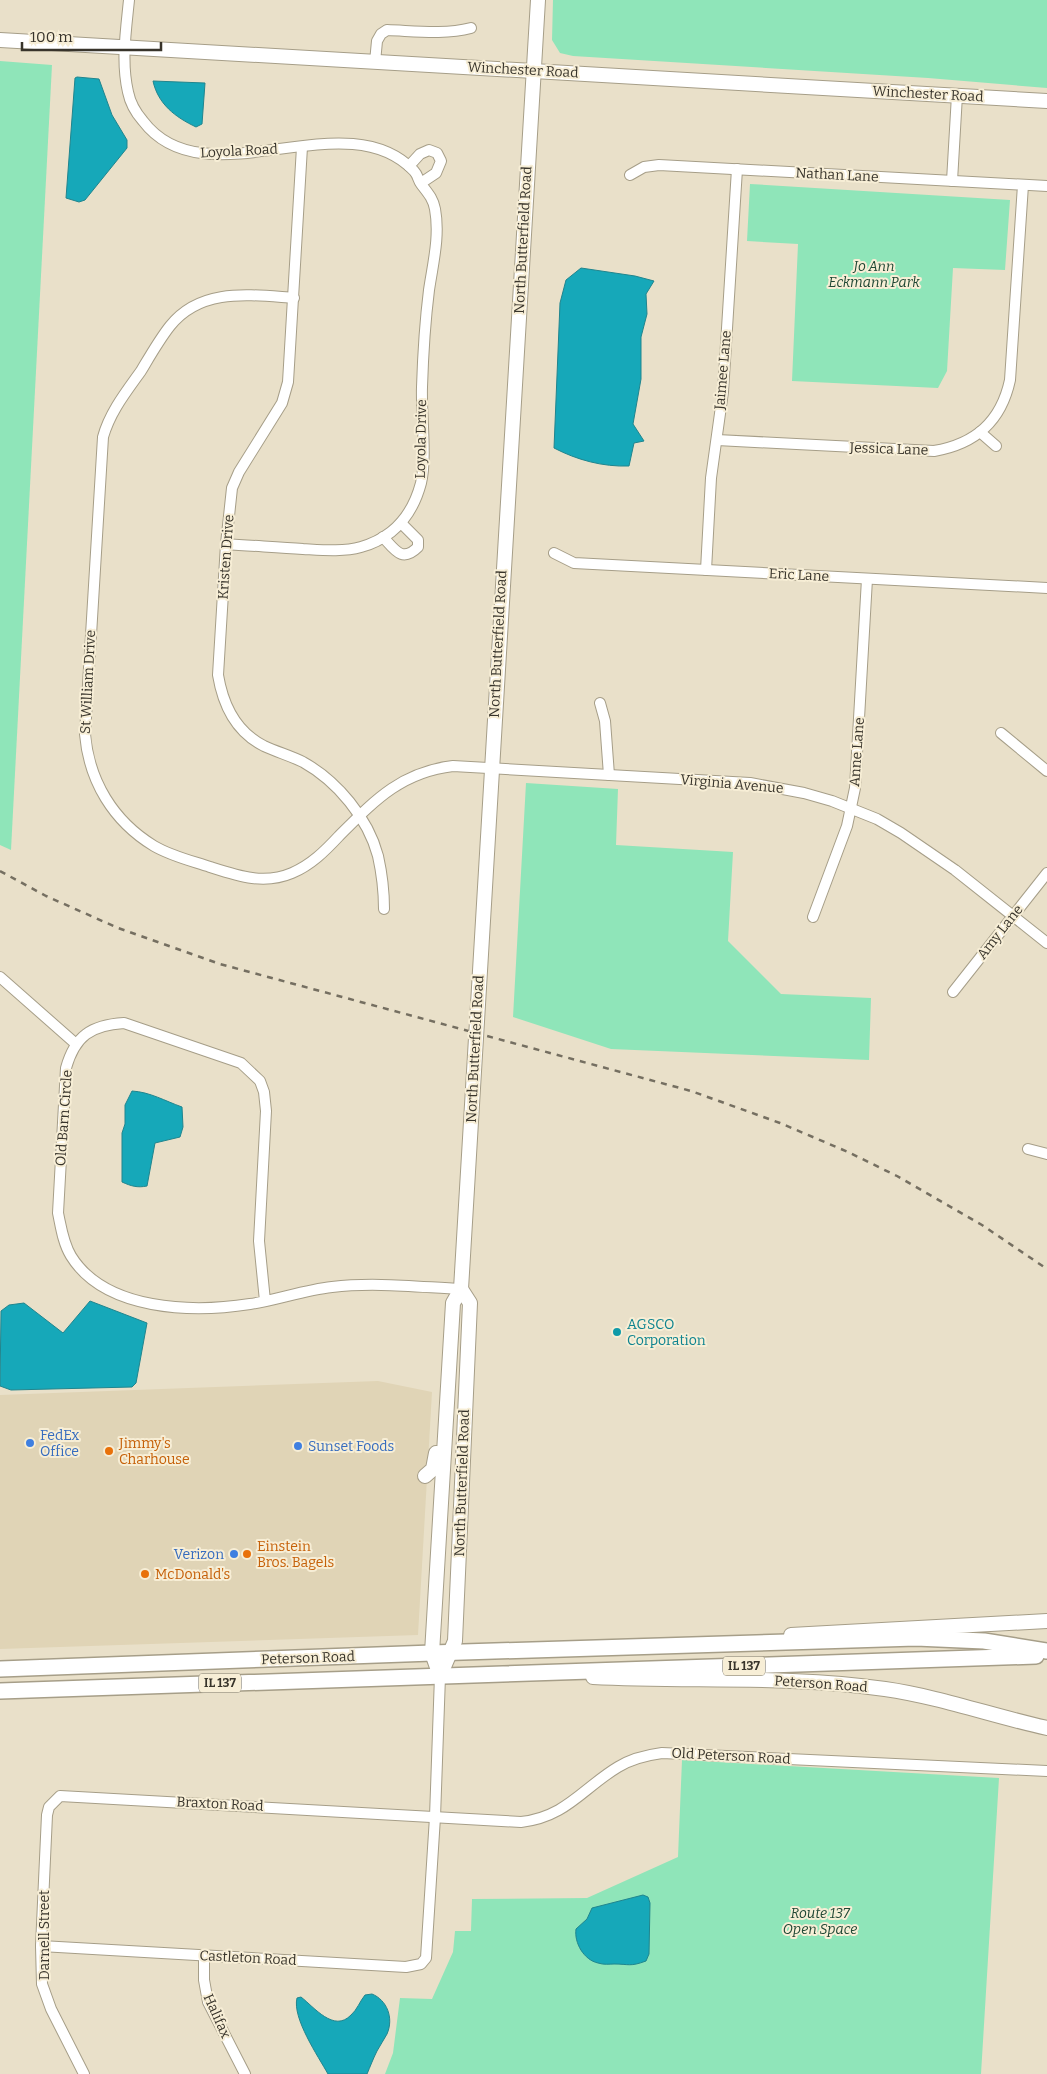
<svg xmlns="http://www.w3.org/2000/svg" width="1047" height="2074" font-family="Bitter,serif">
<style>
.built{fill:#e0d4b6}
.green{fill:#8fe5b9}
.water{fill:#16a8b9;stroke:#20858e}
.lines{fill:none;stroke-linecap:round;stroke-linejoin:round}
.street-casing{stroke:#a69e88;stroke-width:12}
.secondary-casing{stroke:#a69e88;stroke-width:16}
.primary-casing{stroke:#a69e88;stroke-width:18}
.street{stroke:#fff;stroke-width:10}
.secondary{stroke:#fff;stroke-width:14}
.primary{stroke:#fff;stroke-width:15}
.rail{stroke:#756f61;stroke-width:2.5;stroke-dasharray:6 6;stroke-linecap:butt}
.culture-dot{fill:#0f9aa8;stroke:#f7eed6;stroke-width:2}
.shop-dot{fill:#3f7fe0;stroke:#f7eed6;stroke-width:2}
.food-dot{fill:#e8710a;stroke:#f7eed6;stroke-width:2}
.labels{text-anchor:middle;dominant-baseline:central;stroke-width:4;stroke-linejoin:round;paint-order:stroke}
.shield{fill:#f7eed6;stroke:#716c5e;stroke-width:1}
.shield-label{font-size:12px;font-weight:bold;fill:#38342b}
.street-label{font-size:14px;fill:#38342b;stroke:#f7eed6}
.park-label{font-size:14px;font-style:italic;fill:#1f4734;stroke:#f7eed6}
.culture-label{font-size:14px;fill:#0d838f;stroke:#f7eed6;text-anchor:start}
.shop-label{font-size:14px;fill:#366cbe;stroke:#f7eed6;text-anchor:start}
.food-label{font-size:14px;fill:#c56008;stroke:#f7eed6;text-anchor:start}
</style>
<rect width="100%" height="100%" fill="#e9e0c9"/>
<path class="built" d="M 378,1381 L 432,1392 L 418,1635 L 0,1649 L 0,1395 Z"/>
<g class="green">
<path d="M 553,0 L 1047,0 L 1047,88 L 928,78 L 573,56 L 560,53 L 552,40 Z"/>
<path d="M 0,61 L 52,65 L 11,850 L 0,845 Z"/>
<path d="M 750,184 L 1010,200 L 1005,270 L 953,268 L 947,371 L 938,388 L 792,381 L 798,244 L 747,241 Z"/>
<path d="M 526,783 L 618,789 L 616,845 L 733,852 L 728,941 L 781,994 L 871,998 L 869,1060 L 611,1049 L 513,1017 Z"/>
<path d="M 682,1760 L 999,1778 L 981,2074 L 385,2074 L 393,2053 L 400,1998 L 432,1999 L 453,1952 L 455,1931 L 471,1931 L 472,1899 L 587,1898 L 678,1857 Z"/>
</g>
<g class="water">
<path d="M 77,77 L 99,79 L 112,115 L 127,140 L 127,148 L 85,200 L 79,202 L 66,198 L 75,78 Z"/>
<path d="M 153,81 L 205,83 L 202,124 L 196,127 C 175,117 158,104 153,81 Z"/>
<path d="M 581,268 L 635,276 L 654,281 L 646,294 L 647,314 L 641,337 L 641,379 L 633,424 L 644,441 L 634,443 L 629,466 C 603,467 577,460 554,448 L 560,303 L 566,280 Z"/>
<path d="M 132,1091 C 150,1092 165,1101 182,1107 L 183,1127 L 180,1137 L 155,1143 L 147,1186 C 137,1188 131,1186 122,1182 L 122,1133 L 125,1124 L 125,1105 Z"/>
<path d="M 90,1301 L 147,1323 L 136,1383 L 132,1387 L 11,1390 L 0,1386 L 1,1311 L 9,1305 L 24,1303 L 63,1333 Z"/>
<path d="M 643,1895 L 648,1897 L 650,1903 L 649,1954 L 646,1961 C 630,1967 629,1964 614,1964 C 609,1964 604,1965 598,1963 C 584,1960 574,1943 576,1929 L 587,1919 L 592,1908 Z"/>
<path d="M 372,1994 C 387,2000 394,2018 387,2034 C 384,2040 380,2045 377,2051 C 373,2059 370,2067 367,2074 L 328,2074 C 318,2056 292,2018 297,1998 L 301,1997 C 314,2007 334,2033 351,2015 C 357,2010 360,2001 365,1995 Z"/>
</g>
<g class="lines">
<defs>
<g id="street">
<path d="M 129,0 C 126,30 121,62 128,92 C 130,102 136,113 143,121 C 205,203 345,98 414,171 C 418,175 418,180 421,184 C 427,192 433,198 435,209 C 440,236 433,263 429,290 C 425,322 423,355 422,387 C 421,415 427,457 421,483 C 416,502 406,520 391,532 C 382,539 372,544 361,547 C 343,552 322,550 303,549 C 278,547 252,546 226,544"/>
<path d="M 375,62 L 377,41 L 381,34 L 387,30 C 415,31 444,35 471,28"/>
<path d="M 302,147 L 288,382 L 282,403 L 239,472 L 232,488 L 226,544 L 218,675 C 223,705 236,732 264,746 C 277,752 291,756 303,762 C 337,781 368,818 378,856 C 382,874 384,891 384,909"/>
<path d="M 409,166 L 420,154 L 429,150 L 437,153 L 441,161 L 436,173 L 421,183"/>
<path d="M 630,175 L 644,167 L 659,165 L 1047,186"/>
<path d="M 952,181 L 957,95"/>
<path d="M 294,298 C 250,295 201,287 170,326 C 159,340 150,356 141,371 C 126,392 110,412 103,437 L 85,734 C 89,781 113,821 154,846 C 171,856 192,861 210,867 C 238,876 264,885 292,873 C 311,865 325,851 339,836 C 374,801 401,772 453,766 L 750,783 L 804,793 L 832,801 L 877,819 L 901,833 L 955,870 L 1047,943"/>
<path d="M 980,432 L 996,446"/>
<path d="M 717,440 L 934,451 C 975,444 1001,422 1010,380 L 1023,185"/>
<path d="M 383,537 C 395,550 402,563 418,547 L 418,540 L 401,523"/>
<path d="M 554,553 L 574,563 L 1047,588"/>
<path d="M 706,570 L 711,478 L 723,392 L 737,169"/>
<path d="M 600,703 L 605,721 L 609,775"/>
<path d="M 1001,733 L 1047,771"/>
<path d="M 813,917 L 847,826 L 855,788 L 867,579"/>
<path d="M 0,977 L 76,1044"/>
<path d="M 953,992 L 1047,873"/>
<path d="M 1028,1149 L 1047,1154"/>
<path d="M 265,1301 L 259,1241 L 266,1111 L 264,1092 L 260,1081 L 241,1063 L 124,1023 C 91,1025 75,1036 66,1068 L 58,1213 C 61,1227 63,1243 71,1256 C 105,1311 193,1313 250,1304 C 277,1300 304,1290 332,1287 C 374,1282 418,1287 461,1289"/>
<path d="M 41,1946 L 406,1967 L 421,1964 L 426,1958 L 435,1817 L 440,1676"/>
<path d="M 204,1955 L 204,1980 L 208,2002 L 245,2074"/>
<path d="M 84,2074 L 51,2009 L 42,1984 L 41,1946 L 47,1815 L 49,1807 L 60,1796 L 521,1822 C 566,1817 583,1788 618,1767 C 631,1759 647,1755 662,1753 L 1047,1771"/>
</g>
<g id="secondary">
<path d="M 0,40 L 1047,101"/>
<path d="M 425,1476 L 433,1469 L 436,1453"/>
<path d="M 791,1635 L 1047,1621"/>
<path d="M 440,1676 L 432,1653 L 453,1303 L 461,1289 L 538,0"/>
<path d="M 440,1676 L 455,1641 L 470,1303 L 461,1289"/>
<path d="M 593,1677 C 690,1682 788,1675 885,1689 C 940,1697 993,1716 1047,1728"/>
</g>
<g id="primary">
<path d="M 0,1669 L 432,1653 L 916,1638 L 984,1641 L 1047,1651"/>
<path d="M 0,1691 L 1036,1656"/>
</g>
</defs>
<use href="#street" class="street-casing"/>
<use href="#secondary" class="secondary-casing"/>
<use href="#primary" class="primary-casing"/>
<use href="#street" class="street"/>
<use href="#secondary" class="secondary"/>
<use href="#primary" class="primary"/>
<path class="rail" d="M 0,871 L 46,896 L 118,928 L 220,964 L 691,1091 L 780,1123 L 848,1152 L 897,1176 L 982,1225 L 1047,1269"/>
</g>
<circle class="culture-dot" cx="617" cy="1332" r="5"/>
<g class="shop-dot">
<circle cx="30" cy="1443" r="5"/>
<circle cx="298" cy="1446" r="5"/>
<circle cx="234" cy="1554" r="5"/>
</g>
<g class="food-dot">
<circle cx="109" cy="1451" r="5"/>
<circle cx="247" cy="1554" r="5"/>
<circle cx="145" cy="1574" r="5"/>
</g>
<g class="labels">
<g class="shield">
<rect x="723" y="1656.5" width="42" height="19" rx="4"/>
<rect x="199" y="1673.5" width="42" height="19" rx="4"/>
</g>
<g class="shield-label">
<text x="744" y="1666">IL 137</text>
<text x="220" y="1683">IL 137</text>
</g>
<g class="street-label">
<text transform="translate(523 70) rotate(3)">Winchester Road</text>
<text transform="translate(928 94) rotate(3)">Winchester Road</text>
<text transform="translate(239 151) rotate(-3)">Loyola Road</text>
<text transform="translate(837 175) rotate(3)">Nathan Lane</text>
<text transform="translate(523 240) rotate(-87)">North Butterfield Road</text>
<text transform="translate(723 370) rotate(-85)">Jaimee Lane</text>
<text transform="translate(421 439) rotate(-89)">Loyola Drive</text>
<text transform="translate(889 449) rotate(2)">Jessica Lane</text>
<text transform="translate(226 557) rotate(-86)">Kristen Drive</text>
<text transform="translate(799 575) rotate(3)">Eric Lane</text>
<text transform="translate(498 644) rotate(-87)">North Butterfield Road</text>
<text transform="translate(88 682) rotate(-87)">St William Drive</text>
<text transform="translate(857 752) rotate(-86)">Anne Lane</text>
<text transform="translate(732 784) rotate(5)">Virginia Avenue</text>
<text transform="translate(1000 932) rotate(-52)">Amy Lane</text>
<text transform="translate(475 1049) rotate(-87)">North Butterfield Road</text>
<text transform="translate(64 1118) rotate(-86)">Old Barn Circle</text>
<text transform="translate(462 1483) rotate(-88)">North Butterfield Road</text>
<text transform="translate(308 1658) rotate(-2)">Peterson Road</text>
<text transform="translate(821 1684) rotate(4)">Peterson Road</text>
<text transform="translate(731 1756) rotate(3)">Old Peterson Road</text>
<text transform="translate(220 1804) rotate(3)">Braxton Road</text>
<text transform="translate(44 1935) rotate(-90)">Darnell Street</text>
<text transform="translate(248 1958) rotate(3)">Castleton Road</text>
<text transform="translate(217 2016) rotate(66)">Halifax</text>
</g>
<g class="park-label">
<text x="874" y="266">Jo Ann<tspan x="874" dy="16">Eckmann Park</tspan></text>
<text x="820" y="1913">Route 137<tspan x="820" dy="16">Open Space</tspan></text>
</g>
<g class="culture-label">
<text x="627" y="1324">AGSCO<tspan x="627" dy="16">Corporation</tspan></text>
</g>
<g class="shop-label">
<text x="40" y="1435">FedEx<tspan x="40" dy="16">Office</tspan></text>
<text x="308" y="1446">Sunset Foods</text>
<text x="224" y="1554" text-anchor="end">Verizon</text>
</g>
<g class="food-label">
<text x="119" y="1443">Jimmy's<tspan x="119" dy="16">Charhouse</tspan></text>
<text x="257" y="1546">Einstein<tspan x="257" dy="16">Bros. Bagels</tspan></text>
<text x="155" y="1574">McDonald's</text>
</g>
</g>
<path d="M22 42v8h139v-8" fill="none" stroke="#38342b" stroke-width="2.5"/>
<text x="30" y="42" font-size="15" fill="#38342b" stroke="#f7eed6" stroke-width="4" paint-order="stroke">100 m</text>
</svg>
